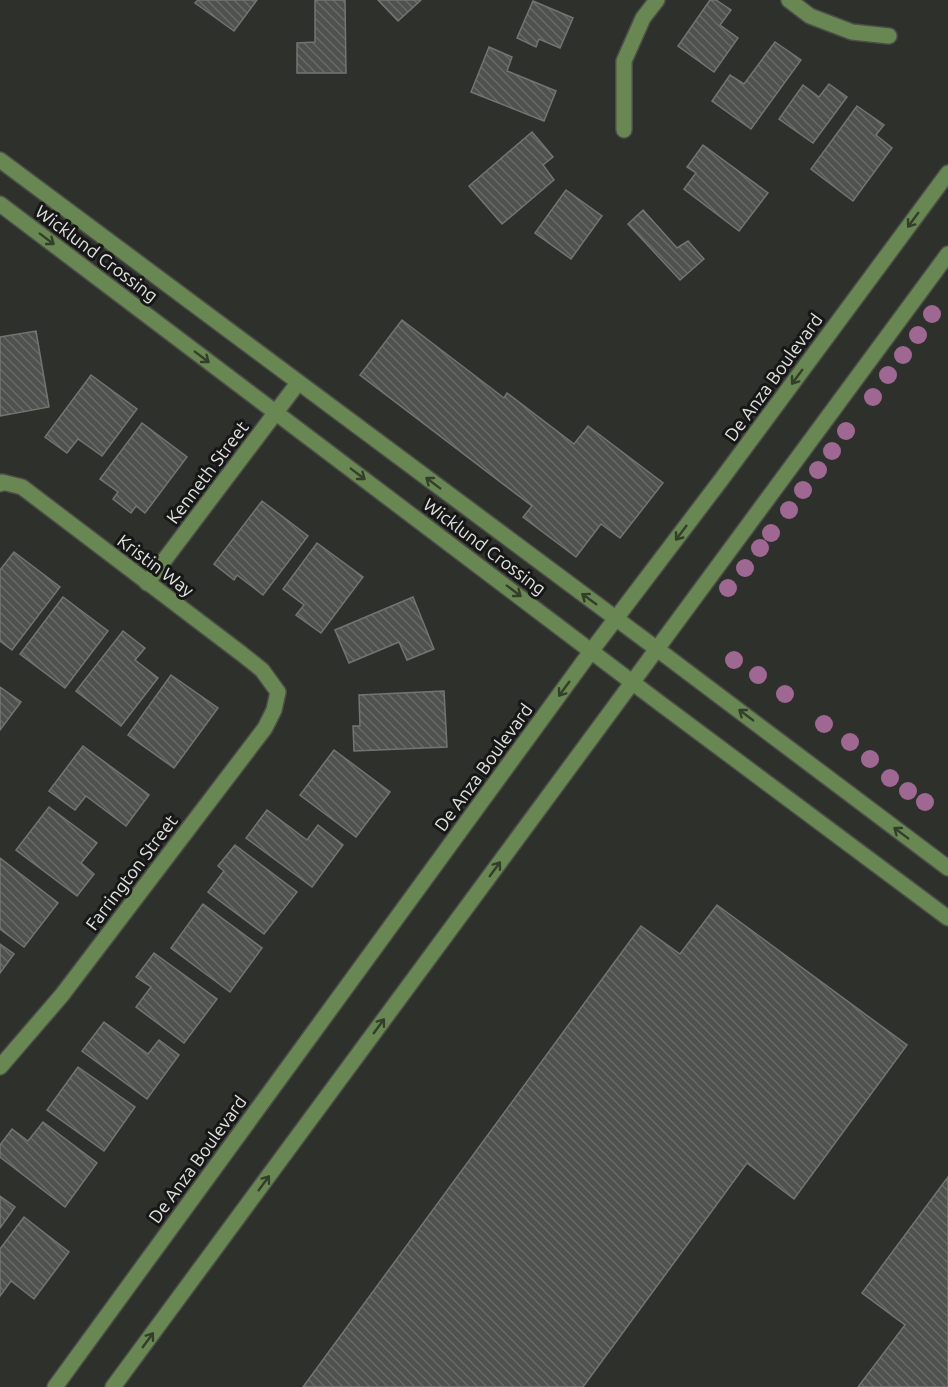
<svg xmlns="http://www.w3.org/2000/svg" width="948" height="1387" font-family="Ubuntu,sans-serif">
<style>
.building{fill:url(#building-back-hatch);stroke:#737572;stroke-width:1.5}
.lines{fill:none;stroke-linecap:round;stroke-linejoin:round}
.minor-casing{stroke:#4b4d49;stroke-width:18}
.minor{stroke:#688752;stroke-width:15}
.tree{fill:#9f6893}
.oneway{stroke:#333e2b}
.labels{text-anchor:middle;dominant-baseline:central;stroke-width:6;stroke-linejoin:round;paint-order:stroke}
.street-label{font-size:18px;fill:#e1e3e0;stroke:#161716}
</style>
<defs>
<pattern id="building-back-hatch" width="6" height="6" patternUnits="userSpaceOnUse" patternTransform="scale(1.5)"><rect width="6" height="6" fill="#4f514e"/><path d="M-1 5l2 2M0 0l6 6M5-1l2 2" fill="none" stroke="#686a67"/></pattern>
</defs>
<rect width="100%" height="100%" fill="#2e302c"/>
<g class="building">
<path d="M 198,0 L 257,0 L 234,31 L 195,3 Z"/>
<path d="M 315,0 L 345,0 L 346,73 L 297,73 L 297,43 L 315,42 Z"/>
<path d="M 378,0 L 421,0 L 398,21 Z"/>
<path d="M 710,0 L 716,0 L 731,10 L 720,25 L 738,38 L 714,72 L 678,46 Z"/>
<path d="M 533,1 L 573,18 L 560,48 L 539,39 L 536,47 L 517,38 Z"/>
<path d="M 775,42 L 801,60 L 751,129 L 712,101 L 730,75 L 744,84 Z"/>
<path d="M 489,47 L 512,57 L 507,71 L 556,91 L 544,121 L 471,92 Z"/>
<path d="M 829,84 L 847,97 L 813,143 L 779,119 L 803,85 L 819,97 Z"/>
<path d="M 857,106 L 884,125 L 876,135 L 892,148 L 853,201 L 811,169 Z"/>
<path d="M 532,132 L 553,157 L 543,165 L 554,180 L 502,224 L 469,186 Z"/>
<path d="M 703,145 L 768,193 L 739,231 L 684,189 L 696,173 L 687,167 Z"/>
<path d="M 566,190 L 602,216 L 571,259 L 535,233 Z"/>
<path d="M 643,210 L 677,248 L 688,241 L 704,259 L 680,280 L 628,224 Z"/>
<path d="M 402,320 L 504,398 L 507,393 L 574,444 L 588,426 L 663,483 L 620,538 L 601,524 L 576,557 L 523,517 L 532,506 L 360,375 Z"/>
<path d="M 36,331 L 49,407 L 0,416 L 0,337 Z"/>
<path d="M 91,375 L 137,409 L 102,456 L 78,439 L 67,453 L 45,437 Z"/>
<path d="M 142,423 L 187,457 L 145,513 L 136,506 L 131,513 L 113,499 L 118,492 L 100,479 Z"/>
<path d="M 262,501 L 308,536 L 263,595 L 237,575 L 234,580 L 214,564 Z"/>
<path d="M 317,543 L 363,577 L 321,633 L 296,615 L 304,605 L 283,589 Z"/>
<path d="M 14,552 L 60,587 L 12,650 L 0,641 L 0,570 Z"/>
<path d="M 63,597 L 108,631 L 65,688 L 20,654 Z"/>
<path d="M 413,597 L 434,649 L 407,660 L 399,642 L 349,663 L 335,630 Z"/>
<path d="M 123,631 L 145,648 L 135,660 L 158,678 L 121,726 L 76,691 Z"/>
<path d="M 171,675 L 218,708 L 174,768 L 128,735 Z"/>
<path d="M 0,687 L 21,702 L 0,730 Z"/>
<path d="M 444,691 L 447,747 L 354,751 L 353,726 L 360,726 L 359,695 Z"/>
<path d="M 83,746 L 149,795 L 126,826 L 86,796 L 75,810 L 49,791 Z"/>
<path d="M 334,750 L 390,792 L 356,837 L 300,795 Z"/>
<path d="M 49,807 L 97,843 L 81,863 L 94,874 L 77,896 L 16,850 Z"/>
<path d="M 267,810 L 307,840 L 318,825 L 343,845 L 312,887 L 246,838 Z"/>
<path d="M 235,845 L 297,892 L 264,934 L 208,892 L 224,871 L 218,866 Z"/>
<path d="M 0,858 L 58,903 L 24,947 L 0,929 Z"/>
<path d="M 203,904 L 262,948 L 230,992 L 171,948 Z"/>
<path d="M 717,905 L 907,1045 L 794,1199 L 747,1163 L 583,1387 L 303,1387 L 641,926 L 680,954 Z"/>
<path d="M 0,944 L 14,954 L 0,973 Z"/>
<path d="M 154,953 L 217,999 L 184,1043 L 136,1007 L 151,987 L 136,977 Z"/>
<path d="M 104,1022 L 148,1054 L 159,1040 L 179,1055 L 147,1099 L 82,1051 Z"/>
<path d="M 78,1067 L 135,1107 L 104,1151 L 47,1110 Z"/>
<path d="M 43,1122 L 97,1163 L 65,1207 L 0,1157 L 0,1145 L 12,1129 L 28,1141 Z"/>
<path d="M 948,1177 L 948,1387 L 858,1387 L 905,1325 L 862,1293 Z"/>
<path d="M 0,1196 L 15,1207 L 0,1228 Z"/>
<path d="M 24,1217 L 69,1252 L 34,1299 L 11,1281 L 0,1296 L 0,1249 Z"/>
</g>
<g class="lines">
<defs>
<g id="minor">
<path d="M 789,0 L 810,16 L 852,32 L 889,36"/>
<path d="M 624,130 L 624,61 L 643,18 L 657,0"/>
<path d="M 0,160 L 657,649 L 948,868"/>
<path d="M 0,204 L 657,701 L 948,918"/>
<path d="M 0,484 L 2,482 L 22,487 L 242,654 L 262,670 L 278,692 L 274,710 L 265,728 L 62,995 L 0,1067"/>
<path d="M 147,583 L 298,383"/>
<path d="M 55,1387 L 592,650 L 721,480 L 948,173"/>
<path d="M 113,1387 L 948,254"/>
</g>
</defs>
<use href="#minor" class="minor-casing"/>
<use href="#minor" class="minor"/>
</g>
<g class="tree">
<circle cx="932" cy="314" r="9"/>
<circle cx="918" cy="335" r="9"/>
<circle cx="903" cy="355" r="9"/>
<circle cx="888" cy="375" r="9"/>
<circle cx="873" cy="397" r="9"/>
<circle cx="846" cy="431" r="9"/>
<circle cx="832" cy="451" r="9"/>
<circle cx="818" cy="470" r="9"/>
<circle cx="803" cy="490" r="9"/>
<circle cx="789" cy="510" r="9"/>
<circle cx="771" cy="533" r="9"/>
<circle cx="760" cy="548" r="9"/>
<circle cx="745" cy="568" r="9"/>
<circle cx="728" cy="588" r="9"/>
<circle cx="734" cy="660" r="9"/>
<circle cx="758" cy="675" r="9"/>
<circle cx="785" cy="694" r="9"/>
<circle cx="824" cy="724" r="9"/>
<circle cx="850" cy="742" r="9"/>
<circle cx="870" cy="759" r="9"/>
<circle cx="890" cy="778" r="9"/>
<circle cx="908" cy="791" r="9"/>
<circle cx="925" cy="802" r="9"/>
</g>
<defs><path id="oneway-shaft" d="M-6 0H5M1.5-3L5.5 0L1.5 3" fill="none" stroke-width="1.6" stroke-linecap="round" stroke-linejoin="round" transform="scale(1.5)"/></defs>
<g class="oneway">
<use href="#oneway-shaft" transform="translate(913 220) rotate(126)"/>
<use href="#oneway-shaft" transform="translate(47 239) rotate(37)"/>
<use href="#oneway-shaft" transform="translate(202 357) rotate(37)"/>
<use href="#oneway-shaft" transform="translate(797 377) rotate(126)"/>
<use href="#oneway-shaft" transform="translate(358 474) rotate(37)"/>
<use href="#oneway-shaft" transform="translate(433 483) rotate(-143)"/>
<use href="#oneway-shaft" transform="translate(681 533) rotate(127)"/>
<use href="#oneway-shaft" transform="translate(514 591) rotate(37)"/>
<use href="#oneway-shaft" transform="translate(589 599) rotate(-144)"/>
<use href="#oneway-shaft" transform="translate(564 689) rotate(126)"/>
<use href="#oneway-shaft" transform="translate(746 715) rotate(-143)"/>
<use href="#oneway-shaft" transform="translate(901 833) rotate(-143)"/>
<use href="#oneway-shaft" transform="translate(495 869) rotate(-54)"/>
<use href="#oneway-shaft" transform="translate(379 1026) rotate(-54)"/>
<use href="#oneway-shaft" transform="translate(264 1183) rotate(-54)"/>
<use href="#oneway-shaft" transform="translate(148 1340) rotate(-54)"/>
</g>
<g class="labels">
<g class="street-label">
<text transform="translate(97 253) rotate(37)">Wicklund Crossing</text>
<text transform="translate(773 377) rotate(-54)">De Anza Boulevard</text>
<text transform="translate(207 472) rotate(-53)">Kenneth Street</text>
<text transform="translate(485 546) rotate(37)">Wicklund Crossing</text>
<text transform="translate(156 565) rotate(37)">Kristin Way</text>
<text transform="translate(483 767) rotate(-54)">De Anza Boulevard</text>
<text transform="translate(131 872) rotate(-53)">Farrington Street</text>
<text transform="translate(197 1159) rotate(-54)">De Anza Boulevard</text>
</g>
</g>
</svg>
